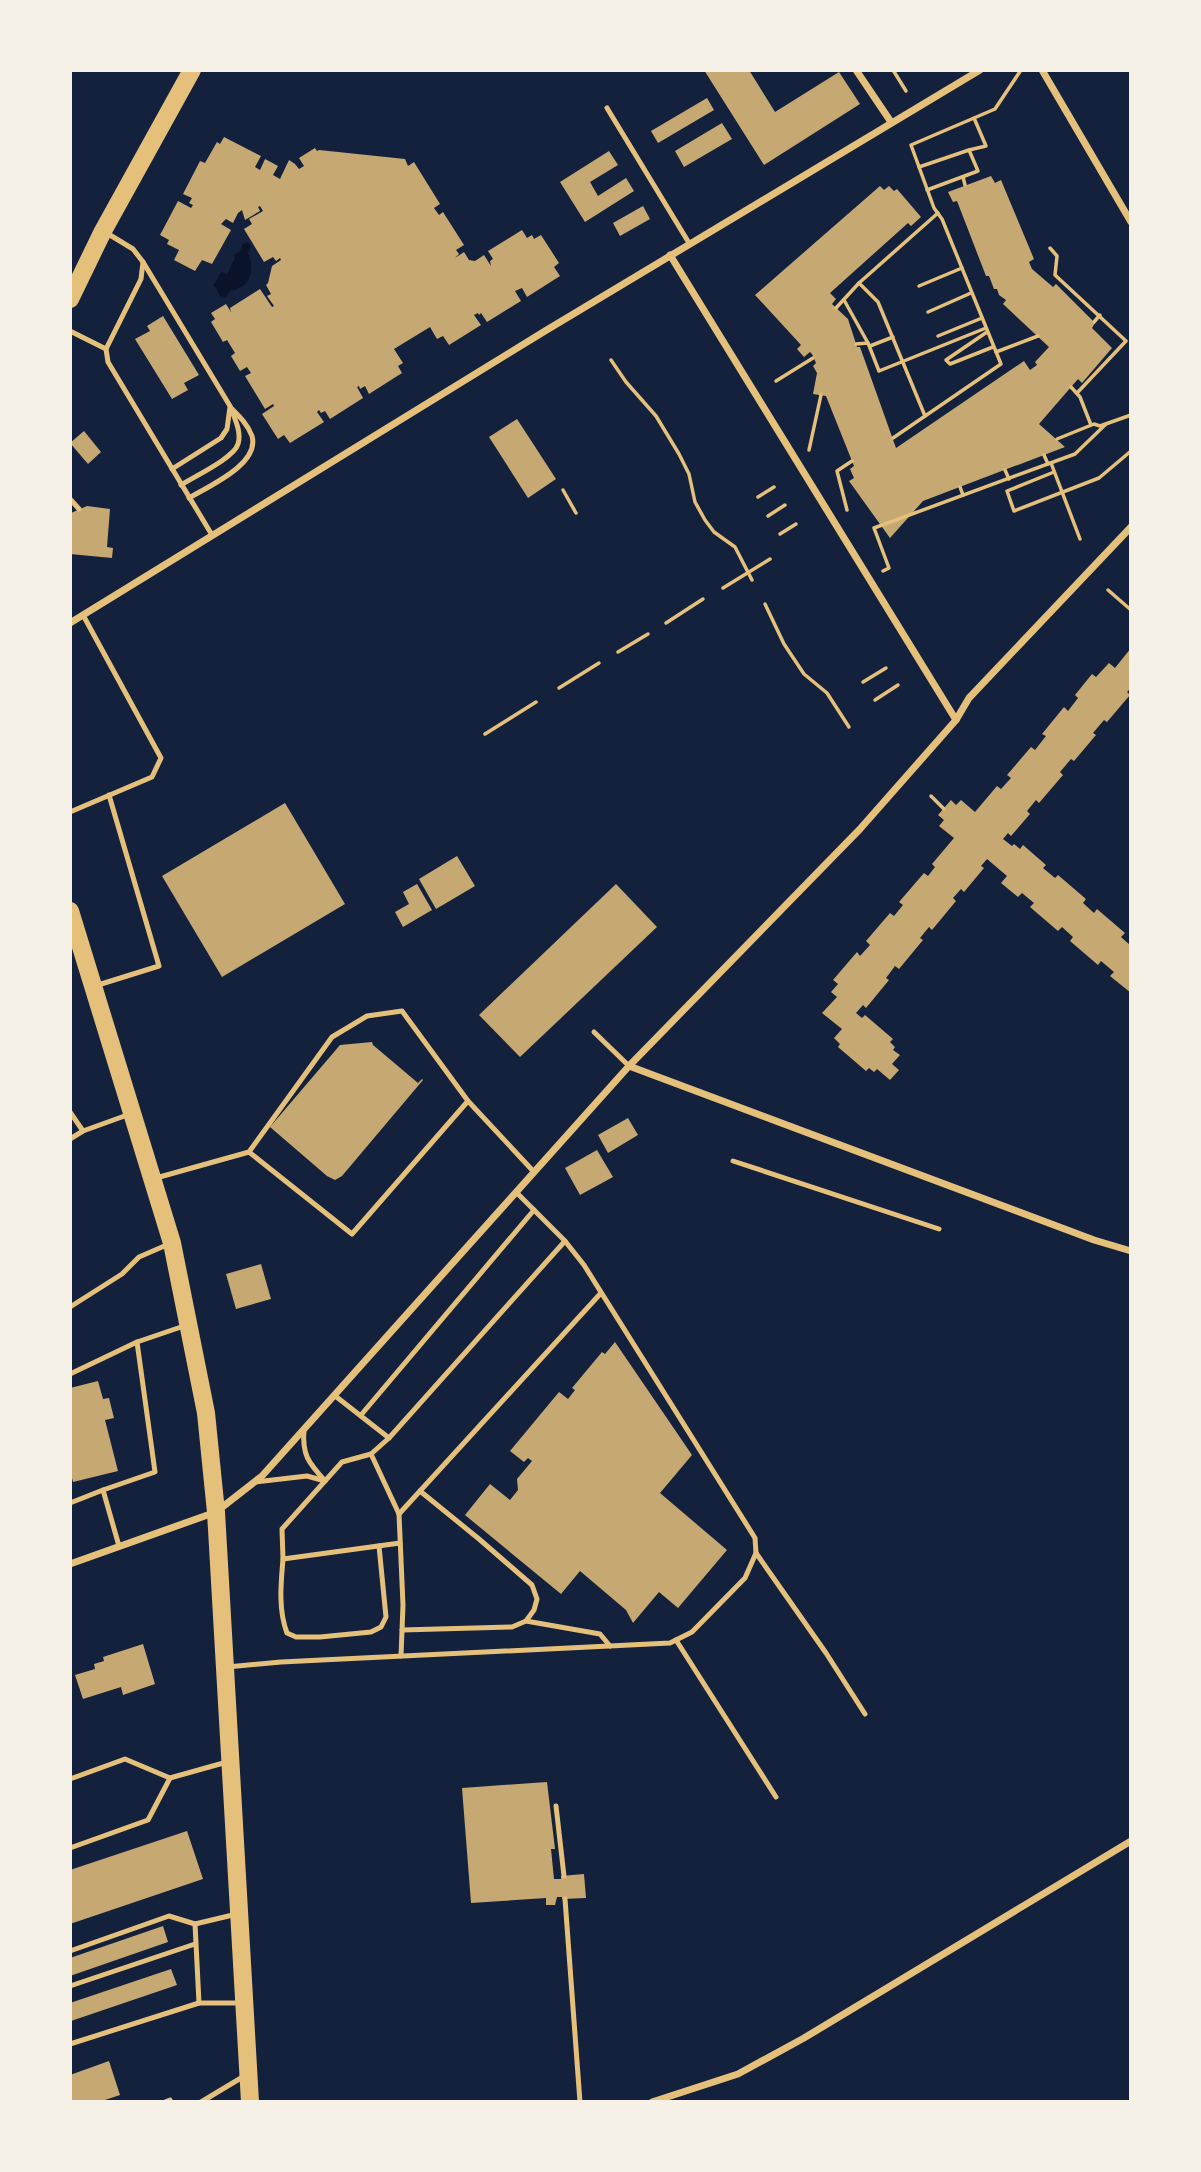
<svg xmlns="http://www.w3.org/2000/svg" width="1201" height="2172" font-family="Jost,sans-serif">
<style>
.water{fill:#0b132b}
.building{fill:#c6a872}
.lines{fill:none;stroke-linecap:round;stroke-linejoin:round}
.path{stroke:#e5c07b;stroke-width:3.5}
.service{stroke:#e5c07b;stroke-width:5}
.minor{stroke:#e5c07b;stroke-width:7}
.primary{stroke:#e5c07b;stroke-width:18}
</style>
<rect width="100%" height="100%" fill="#14213d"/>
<path class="water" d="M 247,242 L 251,246 L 248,253 C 256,270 250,288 230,291 L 226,297 L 220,296 L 216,288 L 213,286 L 221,272 L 227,274 L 235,258 L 234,255 L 240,251 L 242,245 Z"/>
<g class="building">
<path d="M 704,70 L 749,70 L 775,112 L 839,72 L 860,104 L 764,165 Z"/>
<path d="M 707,98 L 714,110 L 658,143 L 651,131 Z"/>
<path d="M 722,123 L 732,139 L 684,167 L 675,151 Z"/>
<path d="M 224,137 L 261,156 L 255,167 L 260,170 L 265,159 L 278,166 L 273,175 L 280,179 L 289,160 L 295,164 L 299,169 L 304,166 L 299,158 L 315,148 L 317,151 L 319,150 L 405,159 L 408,166 L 414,162 L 440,204 L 434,208 L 439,215 L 443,212 L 464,245 L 456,250 L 459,254 L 455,258 L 464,252 L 469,260 L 475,261 L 484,255 L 491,266 L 490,261 L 493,259 L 488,251 L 522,230 L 527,238 L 532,235 L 534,239 L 541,235 L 559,263 L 554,267 L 560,276 L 527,297 L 522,288 L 515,291 L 521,301 L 487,322 L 481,313 L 479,315 L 478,313 L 474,315 L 481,325 L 449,345 L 443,336 L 437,339 L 430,327 L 394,349 L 403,363 L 398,366 L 402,373 L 369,394 L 365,386 L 360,389 L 359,386 L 357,387 L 363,398 L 330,419 L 325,411 L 321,413 L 319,410 L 317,412 L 324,422 L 290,443 L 284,435 L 278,439 L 262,414 L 274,406 L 273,404 L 265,409 L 245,376 L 251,373 L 247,367 L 240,371 L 231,356 L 235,353 L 227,340 L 223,342 L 211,322 L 215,319 L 211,313 L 226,304 L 231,312 L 230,308 L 260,289 L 272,307 L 274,306 L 267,296 L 271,294 L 266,285 L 268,283 L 272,266 L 281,260 L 280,258 L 276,261 L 273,257 L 264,262 L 244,229 L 252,224 L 249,219 L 263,211 L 260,206 L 258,207 L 260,211 L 245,220 L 242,210 L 238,213 L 233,223 L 226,219 L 221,224 L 231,230 L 212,264 L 202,260 L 195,271 L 174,260 L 179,250 L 167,244 L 169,240 L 160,235 L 178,201 L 191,208 L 193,205 L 189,203 L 192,198 L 183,194 L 200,161 L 205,163 L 217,142 L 220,144 Z"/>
<path d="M 609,151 L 618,165 L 590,182 L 598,196 L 626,178 L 634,191 L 585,222 L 560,182 Z"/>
<path d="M 991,176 L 995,183 L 1001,180 L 1034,259 L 1029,262 L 1032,269 L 1053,287 L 1056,284 L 1095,323 L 1092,328 L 1112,348 L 1082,383 L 1078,379 L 1039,424 L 1065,447 L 923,501 L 890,538 L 849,481 L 854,478 L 850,469 L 854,466 L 826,396 L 813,394 L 817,373 L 813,366 L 816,363 L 812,354 L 810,352 L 804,357 L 797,349 L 801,345 L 755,295 L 880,186 L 884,190 L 889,186 L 894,191 L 897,189 L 921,217 L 911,226 L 908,223 L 830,293 L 836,299 L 832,304 L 848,319 L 857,347 L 860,347 L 896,448 L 1024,361 L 1030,370 L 1037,365 L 1035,362 L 1049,347 L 1003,304 L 1006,300 L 999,295 L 997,289 L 994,289 L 989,276 L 986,276 L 957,201 L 953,202 L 948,192 Z"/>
<path d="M 643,206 L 650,219 L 620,236 L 613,223 Z"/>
<path d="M 163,316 L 199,375 L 184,383 L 188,390 L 172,399 L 135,339 L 150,331 L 147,326 Z"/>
<path d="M 517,419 L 556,479 L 528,498 L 489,437 Z"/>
<path d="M 84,431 L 101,452 L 88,464 L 70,443 Z"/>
<path d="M 87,506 L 110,509 L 107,547 L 113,548 L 112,558 L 70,554 L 71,513 Z"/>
<path d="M 1131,648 L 1131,688 L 1127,692 L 1130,695 L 1107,722 L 1104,720 L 1093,733 L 1096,735 L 1074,761 L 1071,759 L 1060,772 L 1063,775 L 1039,803 L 1036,800 L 1027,811 L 1030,814 L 1011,836 L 1008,833 L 1003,839 L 1012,846 L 1014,844 L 1020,849 L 1023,845 L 1046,865 L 1043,868 L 1055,878 L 1058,875 L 1086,899 L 1083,903 L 1094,913 L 1097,909 L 1125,933 L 1121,937 L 1131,946 L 1131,993 L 1110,976 L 1114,972 L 1101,961 L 1098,965 L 1070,941 L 1073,937 L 1062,927 L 1058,931 L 1030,907 L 1034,903 L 1022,893 L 1018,897 L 1001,883 L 1007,876 L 987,859 L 981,866 L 984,868 L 964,892 L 961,889 L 953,898 L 956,901 L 932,930 L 929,927 L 920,938 L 923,940 L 899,969 L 895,966 L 886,978 L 889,980 L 866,1008 L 863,1005 L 856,1013 L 862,1018 L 865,1015 L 893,1039 L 890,1042 L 895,1047 L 893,1050 L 900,1055 L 892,1064 L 899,1070 L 890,1080 L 877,1069 L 874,1072 L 869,1068 L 866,1071 L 838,1047 L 840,1044 L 834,1038 L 842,1029 L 822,1013 L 837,997 L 831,992 L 838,984 L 833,980 L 857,952 L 860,956 L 870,945 L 866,941 L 890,913 L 894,916 L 903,905 L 899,902 L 924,873 L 928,876 L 935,867 L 932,864 L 954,838 L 939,826 L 944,820 L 938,815 L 951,800 L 956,805 L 961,800 L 975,812 L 997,786 L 1001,789 L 1011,778 L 1007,775 L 1031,747 L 1035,750 L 1046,736 L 1042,734 L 1064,707 L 1068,711 L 1078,698 L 1075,695 L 1092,674 L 1096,677 L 1109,663 L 1115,668 Z"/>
<path d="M 285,803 L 345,904 L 222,977 L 162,876 Z"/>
<path d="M 457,856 L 475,886 L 436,909 L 419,879 Z"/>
<path d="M 417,884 L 432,910 L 403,927 L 395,912 L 409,904 L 403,892 Z"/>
<path d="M 616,884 L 657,927 L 520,1057 L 479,1015 Z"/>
<path d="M 372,1042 L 373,1045 L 418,1083 L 422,1079 L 423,1080 L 342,1176 L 335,1180 L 327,1176 L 270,1127 L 340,1045 Z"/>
<path d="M 628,1118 L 638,1135 L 608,1153 L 598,1135 Z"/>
<path d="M 597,1150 L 613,1177 L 580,1195 L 565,1168 Z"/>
<path d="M 261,1264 L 271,1299 L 236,1309 L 226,1274 Z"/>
<path d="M 615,1342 L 692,1455 L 660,1493 L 727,1550 L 678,1608 L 659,1592 L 633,1623 L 626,1610 L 580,1571 L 561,1594 L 465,1515 L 490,1484 L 510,1500 L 518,1490 L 517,1479 L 532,1461 L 528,1458 L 524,1462 L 510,1451 L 559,1392 L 568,1399 L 575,1390 L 572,1388 L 602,1352 L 605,1354 Z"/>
<path d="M 98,1381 L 103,1399 L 109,1398 L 114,1418 L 105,1420 L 118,1471 L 73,1482 L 70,1470 L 70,1388 Z"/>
<path d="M 143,1644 L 155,1684 L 123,1695 L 121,1687 L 83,1699 L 75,1675 L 95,1669 L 94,1664 L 104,1661 L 103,1657 Z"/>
<path d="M 547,1782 L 555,1849 L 551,1849 L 554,1879 L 561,1879 L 561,1876 L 584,1874 L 586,1898 L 562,1899 L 562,1897 L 557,1897 L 555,1905 L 546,1905 L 546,1898 L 471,1903 L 462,1788 Z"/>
<path d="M 187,1831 L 203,1879 L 70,1924 L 70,1870 Z"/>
<path d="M 163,1926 L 168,1942 L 70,1976 L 70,1958 Z"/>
<path d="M 171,1969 L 177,1985 L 71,2021 L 70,2003 Z"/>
<path d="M 109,2061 L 120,2095 L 99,2102 L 70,2102 L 70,2075 Z"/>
</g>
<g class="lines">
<g class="path">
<path d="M 893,70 L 906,91"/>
<path d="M 969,150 L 986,146 L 974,118"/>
<path d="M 919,167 L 969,150 L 978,171 L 927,190"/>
<path d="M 963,177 L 965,185"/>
<path d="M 1050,248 L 1057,256 L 1055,275 L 1126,341 L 1077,393"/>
<path d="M 919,286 L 962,268"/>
<path d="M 844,300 L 868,343"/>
<path d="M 836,308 L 859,283"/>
<path d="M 928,312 L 971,293"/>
<path d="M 1094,322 L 1100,315"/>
<path d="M 987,332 L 946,360 L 950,364 L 993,347"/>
<path d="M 938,336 L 982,318"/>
<path d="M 856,344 L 868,343 L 879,371 L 986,328"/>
<path d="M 870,346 L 893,337"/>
<path d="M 996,352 L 1038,336"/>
<path d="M 611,360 L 626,382 L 656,416 L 679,454 L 689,474 L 695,502 L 705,520 L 714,532 L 735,547 L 752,580"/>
<path d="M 776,381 L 813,358"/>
<path d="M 1071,387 L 1080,397 L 1091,425"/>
<path d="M 925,416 L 878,302 L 859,283 L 938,213"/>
<path d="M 893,438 L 1001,364 L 942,219 L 934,208 L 911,145 L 995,109 L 1021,70"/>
<path d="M 1057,439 L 1094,424 L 1100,426 L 1131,415"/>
<path d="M 809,450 L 821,395"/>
<path d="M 1044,455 L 1048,464"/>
<path d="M 1051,463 L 1080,539"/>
<path d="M 1005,470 L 1009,479"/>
<path d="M 1054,472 L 1007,491 L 1014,511 L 1099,478 L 1131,451"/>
<path d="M 960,487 L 963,495"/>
<path d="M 563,490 L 576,513"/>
<path d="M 758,497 L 774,487"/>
<path d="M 847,510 L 837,471 L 852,461"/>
<path d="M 768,516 L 785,505"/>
<path d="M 780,534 L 796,524"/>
<path d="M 883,571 L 889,568 L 874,528 L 1075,454 L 1106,424"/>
<path d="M 723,588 L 770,559"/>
<path d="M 1108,590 L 1131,610"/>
<path d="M 765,604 L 784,644 L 804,674 L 827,693 L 849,727"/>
<path d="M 666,623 L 703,599"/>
<path d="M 618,652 L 648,634"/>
<path d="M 863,682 L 886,668"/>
<path d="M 559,688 L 599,663"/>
<path d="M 875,700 L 898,685"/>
<path d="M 485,734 L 536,702"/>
<path d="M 931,796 L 944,809"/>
</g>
<g class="service">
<path d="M 607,108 L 689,243"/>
<path d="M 105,232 L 133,249 L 143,262 L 141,279 L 106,349"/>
<path d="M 143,262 L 230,406 C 234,417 242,432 238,444 C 234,458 195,476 181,485"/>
<path d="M 70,331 L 106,349 L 108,362 L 212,535"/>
<path d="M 172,469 L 221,438 L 227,429 L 230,407"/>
<path d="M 189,498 C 209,486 260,464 252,436 C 248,425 240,417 232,409"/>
<path d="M 70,499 L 79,509"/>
<path d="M 70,812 L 152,777 L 161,758 L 83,615"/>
<path d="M 98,985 L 159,966 L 109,795"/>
<path d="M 594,1032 L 629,1066"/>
<path d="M 468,1101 L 534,1172"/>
<path d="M 70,1112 L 83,1131"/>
<path d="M 70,1139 L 83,1131 L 130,1114"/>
<path d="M 733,1161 L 939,1229"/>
<path d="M 156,1178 L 249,1152 L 352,1234 L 468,1101 L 402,1011 L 367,1016 L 332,1037 L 249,1152"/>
<path d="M 70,1307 L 122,1274 L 139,1257 L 169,1244"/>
<path d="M 70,1374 L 137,1342"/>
<path d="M 334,1395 L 389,1438 L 371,1454 L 399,1514 L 403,1605 L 401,1656"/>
<path d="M 361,1415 L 534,1210"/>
<path d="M 304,1429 C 302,1455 308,1462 325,1481"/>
<path d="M 389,1438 L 565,1241"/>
<path d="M 371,1454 L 342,1462 L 282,1529 L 283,1559 L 400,1543"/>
<path d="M 255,1482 L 307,1476 L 325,1481"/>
<path d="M 70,1503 L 103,1490"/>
<path d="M 399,1514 L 601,1293"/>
<path d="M 119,1546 L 103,1490 L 155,1472 L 137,1342 L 184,1326"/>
<path d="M 756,1553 L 826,1653 L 865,1714"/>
<path d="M 283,1559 C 281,1583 278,1609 287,1633 L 296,1637 L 320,1637 L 371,1632 L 381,1627 L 386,1617 L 379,1546"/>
<path d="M 526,1621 L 600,1634 L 610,1646"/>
<path d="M 402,1630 L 512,1627 L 526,1621 L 534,1610 L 537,1599 L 532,1585 L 479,1539 L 420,1491"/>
<path d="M 676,1640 L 776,1797"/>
<path d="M 227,1667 L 281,1662 L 670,1643 L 692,1632 L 745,1578 L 756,1553 L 755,1538 L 584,1265 L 565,1241 L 516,1192"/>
<path d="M 70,1779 L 125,1759 L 170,1778 L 227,1762"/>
<path d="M 556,1806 L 564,1876"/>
<path d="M 70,1848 L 148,1820 L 170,1778"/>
<path d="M 565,1899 L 580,2102"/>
<path d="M 195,1924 L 199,2003"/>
<path d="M 70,1951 L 169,1916 L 195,1924 L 237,1914"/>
<path d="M 70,1986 L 195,1944"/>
<path d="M 70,2044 L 199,2003 L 243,2003"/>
<path d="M 165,2102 L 170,2100 L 171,2102"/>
<path d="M 201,2102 L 246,2075"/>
</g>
<g class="minor">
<path d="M 856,70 L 891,122"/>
<path d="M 1042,70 L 1131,222"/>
<path d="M 670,255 L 956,720"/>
<path d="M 70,623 L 545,331 L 980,70"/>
<path d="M 629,1066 L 1094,1240 L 1131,1251"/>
<path d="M 70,1564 L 216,1512 L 262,1476 L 629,1066 L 860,829 L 956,720 L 969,698 L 1131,527"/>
<path d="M 652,2102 L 738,2074 L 804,2038 L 1131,1841"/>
</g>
<g class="primary">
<path d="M 70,299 L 103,231 L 192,70"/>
<path d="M 70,911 L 172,1243 L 206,1413 L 216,1512 L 250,2102"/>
</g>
</g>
<rect width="1201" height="2172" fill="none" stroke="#f6f1e7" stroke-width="144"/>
</svg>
